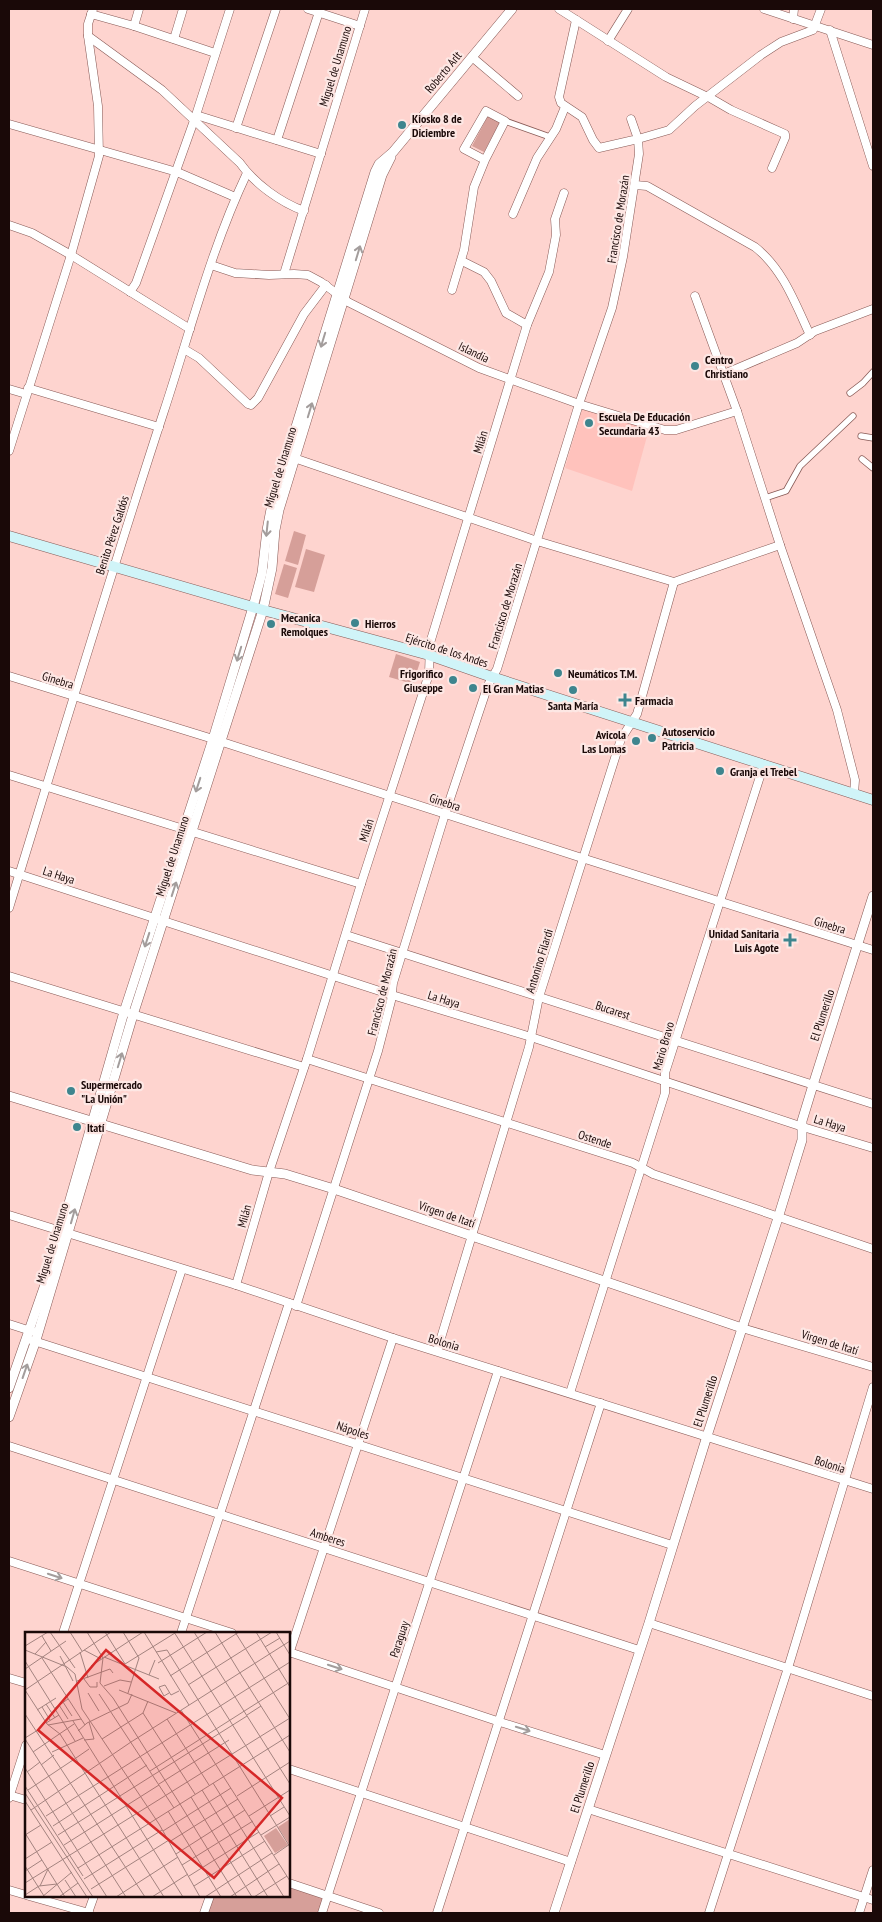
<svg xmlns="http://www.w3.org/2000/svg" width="882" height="1922" font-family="'PT Sans Narrow',sans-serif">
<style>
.built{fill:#ffc2bc}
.green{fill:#d69f99}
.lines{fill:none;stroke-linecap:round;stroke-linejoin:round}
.pedestrian-casing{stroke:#885a56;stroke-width:7}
.minor-casing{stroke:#885a56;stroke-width:9}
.tertiary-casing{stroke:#885a56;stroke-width:10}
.secondary-casing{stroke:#885a56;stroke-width:11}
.pedestrian{stroke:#fff;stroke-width:5.5}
.minor{stroke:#fff;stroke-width:8}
.tertiary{stroke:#fff;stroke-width:9}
.secondary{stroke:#d0f4f8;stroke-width:10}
.oneway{stroke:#a39d9c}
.poi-dot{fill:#3e858e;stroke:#fde7e4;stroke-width:2}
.labels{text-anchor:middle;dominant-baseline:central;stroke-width:4.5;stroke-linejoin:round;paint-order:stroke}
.street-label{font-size:12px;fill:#1a0908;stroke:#fde7e4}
.poi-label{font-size:12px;font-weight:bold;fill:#1a0908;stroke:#fde7e4;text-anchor:start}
.inset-road{fill:none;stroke:#a3837f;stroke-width:1}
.view{fill:#d62828;fill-opacity:0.15;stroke:#d62828;stroke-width:2.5}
.inset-edge{fill:none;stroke:#1a0908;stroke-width:2.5}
</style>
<rect width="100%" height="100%" fill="#fed4cf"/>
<path class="built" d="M 582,409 L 649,429 L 632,491 L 565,468 Z"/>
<g class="green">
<path d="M 488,116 L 500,122 L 484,152 L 472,146 Z"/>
<path d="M 294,531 L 306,535 L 298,565 L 285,561 Z"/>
<path d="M 306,549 L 325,555 L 314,592 L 295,587 Z"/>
<path d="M 284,564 L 297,568 L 288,598 L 275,594 Z"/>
<path d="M 396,654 L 420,662 L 413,684 L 389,677 Z"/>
<path d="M 289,1883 L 328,1896 L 322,1913 L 204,1913 L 210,1896 L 289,1896 Z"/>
</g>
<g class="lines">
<defs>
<g id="pedestrian">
<path d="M 505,121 L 550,137"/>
<path d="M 850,393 L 863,383 L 873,372"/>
<path d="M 861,436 L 873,438"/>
<path d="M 862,459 L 873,468"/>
<path d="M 765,498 L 786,491 L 800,466 L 853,416"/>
</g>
<g id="minor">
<path d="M 308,9 L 360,26"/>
<path d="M 559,9 L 666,77 L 712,99 L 731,110 L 785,134 L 785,138 L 772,168"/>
<path d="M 764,9 L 873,45"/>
<path d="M 91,14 L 134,26 L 215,53"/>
<path d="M 793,19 L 794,9"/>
<path d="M 576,20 L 559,97 L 561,103 L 582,117 L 593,140 L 599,148 L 638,139 L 631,119"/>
<path d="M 134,26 L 139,9"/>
<path d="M 830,30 L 873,166"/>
<path d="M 88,36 L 162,90 L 240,163 C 255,184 280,202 304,211"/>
<path d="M 174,39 L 183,9"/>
<path d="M 608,41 L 628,9"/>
<path d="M 472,57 L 518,96"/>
<path d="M 196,115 L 321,154"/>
<path d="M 9,124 L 177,172 L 235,197"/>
<path d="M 236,128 L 276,9"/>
<path d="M 277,140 L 319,12"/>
<path d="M 635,185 L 647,186 L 755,247 C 783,269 795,303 810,335"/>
<path d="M 513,214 L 537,158 L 556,129 L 565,107"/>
<path d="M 9,225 L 32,233 L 71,255 L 190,329"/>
<path d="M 462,261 L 484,272 L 491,281 L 506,313 L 527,325"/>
<path d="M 211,265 L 235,273 L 269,275 L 294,274 L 308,275 L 321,282 L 348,302 L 479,368 L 579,404 L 665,430 L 676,430 L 737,411"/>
<path d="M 284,274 L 365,9"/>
<path d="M 452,290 L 464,250 L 474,187 L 485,160 L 505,121 L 486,111 L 464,149 L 485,160"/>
<path d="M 130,292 L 136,283 L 196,115 L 230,9"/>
<path d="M 695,296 L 737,411 L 780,545 L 837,710 L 855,780 L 854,794"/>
<path d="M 184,349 L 199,358 L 248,404 L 251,405 L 258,398 L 304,314 L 326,285"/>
<path d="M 724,374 L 797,343 L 815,331 L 873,309"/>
<path d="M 28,388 L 159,427"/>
<path d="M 9,389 L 26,394"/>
<path d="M 9,451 L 71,255 L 99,156 L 98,106 L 88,36 L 88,24 L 93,9"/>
<path d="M 291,457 L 537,541 L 674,582 L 780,545"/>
<path d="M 9,676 L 213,739 L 582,858 L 873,950"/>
<path d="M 9,775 L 361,884"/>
<path d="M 9,871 L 392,995 L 531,1037 L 803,1127 L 873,1148"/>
<path d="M 9,908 C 60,742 110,576 164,411 C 190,332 211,249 247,173"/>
<path d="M 346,935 L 873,1104"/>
<path d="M 9,976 L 304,1067"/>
<path d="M 307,1059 L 633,1163 L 653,1174 L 873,1249"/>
<path d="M 9,1215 L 236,1285 L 393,1338 L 873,1489"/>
<path d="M 236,1285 L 269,1172 L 307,1059 L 361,884 L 429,674 L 430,643 L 527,325 L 549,272 L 556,235 L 555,219 L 564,193"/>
<path d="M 296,1306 L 378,1051 L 391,1001 L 393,983 L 445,814 L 488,685 L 497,669 L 579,404 L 612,308 L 623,257 L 639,154 L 638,139 L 669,130 L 695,106 L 761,55 L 781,42 L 813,30 L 821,9"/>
<path d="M 9,1324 L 34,1332"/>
<path d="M 742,1328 L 873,1367"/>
<path d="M 31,1340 L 672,1545"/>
<path d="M 437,1351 L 529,1047 L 539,997 L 621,739 L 637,714 L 674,582"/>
<path d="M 570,1393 L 665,1093 L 665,1073 L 764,764"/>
<path d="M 9,1446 L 639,1650"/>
<path d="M 9,1561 L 232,1633"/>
<path d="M 649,1623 L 873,1696"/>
<path d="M 63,1633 L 182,1269"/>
<path d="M 181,1633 L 289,1303"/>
<path d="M 289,1652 L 500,1722 L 605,1755"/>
<path d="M 289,1654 L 393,1338"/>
<path d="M 9,1678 L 26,1683"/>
<path d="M 289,1769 L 571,1862"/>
<path d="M 9,1795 L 26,1800"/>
<path d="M 9,1798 L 26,1745"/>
<path d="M 588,1809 L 873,1900"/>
<path d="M 289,1883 L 379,1913"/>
<path d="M 9,1890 L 26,1895"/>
<path d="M 29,1896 L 89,1913"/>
<path d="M 88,1913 L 94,1896"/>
<path d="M 204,1913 L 210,1896"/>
<path d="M 322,1913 L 498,1371"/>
<path d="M 437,1913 L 601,1403"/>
<path d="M 709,1913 L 788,1668 L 873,1387"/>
<path d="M 859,1913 L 873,1870"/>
</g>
<g id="tertiary">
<path d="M 9,1096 L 252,1170 L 285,1174 L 334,1189 L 742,1328"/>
<path d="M 9,1388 L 48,1276 L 124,1012 L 213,739 L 253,607 L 262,573 L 267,530 L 272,504 L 375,172 L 379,164 L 393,152 L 512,9"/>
<path d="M 9,1417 L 36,1340 L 133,1015 L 263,610 L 272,568 L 275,530 L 279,510 L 382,175 L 391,157"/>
<path d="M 554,1913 L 649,1623 L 707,1436 L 778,1218 L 802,1140 L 802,1121 L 813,1085 L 873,896"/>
</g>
<path id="secondary" d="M 9,536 L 263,610 L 429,655 L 492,677 L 873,800"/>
</defs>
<use href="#pedestrian" class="pedestrian-casing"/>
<use href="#minor" class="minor-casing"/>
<use href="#tertiary" class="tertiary-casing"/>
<use href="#secondary" class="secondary-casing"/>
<use href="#pedestrian" class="pedestrian"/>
<use href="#minor" class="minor"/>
<use href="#tertiary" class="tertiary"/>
<use href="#secondary" class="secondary"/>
</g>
<defs><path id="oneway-shaft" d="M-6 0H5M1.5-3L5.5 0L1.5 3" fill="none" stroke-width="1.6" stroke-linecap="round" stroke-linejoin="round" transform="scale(1.25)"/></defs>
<g class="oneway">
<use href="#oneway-shaft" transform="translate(358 253) rotate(-73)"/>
<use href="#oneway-shaft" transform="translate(323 340) rotate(107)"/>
<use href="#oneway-shaft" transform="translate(310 410) rotate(-73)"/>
<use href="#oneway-shaft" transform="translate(267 529) rotate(96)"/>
<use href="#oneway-shaft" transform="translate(239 654) rotate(107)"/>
<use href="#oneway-shaft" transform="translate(198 785) rotate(108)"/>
<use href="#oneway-shaft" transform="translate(174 889) rotate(-72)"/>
<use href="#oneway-shaft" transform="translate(147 940) rotate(108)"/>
<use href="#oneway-shaft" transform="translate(120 1060) rotate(-73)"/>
<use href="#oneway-shaft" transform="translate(73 1216) rotate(-74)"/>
<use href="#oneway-shaft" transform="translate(25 1371) rotate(-71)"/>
<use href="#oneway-shaft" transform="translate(55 1576) rotate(18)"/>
<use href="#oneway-shaft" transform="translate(335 1667) rotate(18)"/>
<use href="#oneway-shaft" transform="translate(523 1729) rotate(17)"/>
</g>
<g class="poi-dot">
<circle cx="402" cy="125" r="5"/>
<circle cx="695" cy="366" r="5"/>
<circle cx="589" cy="423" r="5"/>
<circle cx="355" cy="623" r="5"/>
<circle cx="271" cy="624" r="5"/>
<circle cx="558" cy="673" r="5"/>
<circle cx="453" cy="680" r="5"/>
<circle cx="473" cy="688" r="5"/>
<circle cx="573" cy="690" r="5"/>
<path d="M622.5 692.5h5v5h5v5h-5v5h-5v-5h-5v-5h5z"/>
<circle cx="652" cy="738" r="5"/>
<circle cx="636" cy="741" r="5"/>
<circle cx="720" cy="771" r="5"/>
<path d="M787.5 932.5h5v5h5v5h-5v5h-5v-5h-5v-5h5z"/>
<circle cx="71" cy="1091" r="5"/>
<circle cx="77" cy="1127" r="5"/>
</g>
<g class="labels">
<g class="street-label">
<text transform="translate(335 66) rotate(-73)">Miguel de Unamuno</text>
<text transform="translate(443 72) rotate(-50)">Roberto Arlt</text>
<text transform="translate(618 219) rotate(-81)">Francisco de Morazán</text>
<text transform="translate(474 352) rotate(26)">Islandia</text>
<text transform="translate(480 442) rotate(-73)">Milán</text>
<text transform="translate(280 467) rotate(-73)">Miguel de Unamuno</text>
<text transform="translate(112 535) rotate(-72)">Benito Pérez Galdós</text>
<text transform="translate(505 606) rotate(-73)">Francisco de Morazán</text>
<text transform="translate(447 650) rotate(18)">Ejército de los Andes</text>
<text transform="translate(58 680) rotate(17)">Ginebra</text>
<text transform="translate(445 802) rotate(18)">Ginebra</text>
<text transform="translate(366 830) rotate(-72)">Milán</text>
<text transform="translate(172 856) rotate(-72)">Miguel de Unamuno</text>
<text transform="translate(59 875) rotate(18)">La Haya</text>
<text transform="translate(830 925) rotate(17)">Ginebra</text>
<text transform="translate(539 961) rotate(-73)">Antonino Filardi</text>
<text transform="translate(382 992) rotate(-76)">Francisco de Morazán</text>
<text transform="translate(444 999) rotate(17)">La Haya</text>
<text transform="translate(613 1010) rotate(18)">Bucarest</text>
<text transform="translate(822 1015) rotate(-72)">El Plumerillo</text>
<text transform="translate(663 1046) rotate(-74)">Mario Bravo</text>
<text transform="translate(830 1123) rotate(17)">La Haya</text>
<text transform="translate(595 1139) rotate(18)">Ostende</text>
<text transform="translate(447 1214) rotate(19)">Virgen de Itatí</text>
<text transform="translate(244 1216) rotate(-74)">Milán</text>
<text transform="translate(52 1243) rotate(-73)">Miguel de Unamuno</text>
<text transform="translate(444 1342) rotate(17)">Bolonia</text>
<text transform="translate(830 1342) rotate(17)">Virgen de Itatí</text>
<text transform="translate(705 1401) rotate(-72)">El Plumerillo</text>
<text transform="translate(353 1430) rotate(18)">Nápoles</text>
<text transform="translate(830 1464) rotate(18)">Bolonia</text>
<text transform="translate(328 1537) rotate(18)">Amberes</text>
<text transform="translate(399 1639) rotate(-72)">Paraguay</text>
<text transform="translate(582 1787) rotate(-72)">El Plumerillo</text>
</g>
<g class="poi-label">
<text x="412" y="118">Kiosko 8 de<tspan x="412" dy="14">Diciembre</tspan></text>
<text x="705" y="359">Centro<tspan x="705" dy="14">Christiano</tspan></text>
<text x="599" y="416">Escuela De Educación<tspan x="599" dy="14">Secundaria 43</tspan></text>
<text x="281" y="617">Mecanica<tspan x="281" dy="14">Remolques</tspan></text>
<text x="365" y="623">Hierros</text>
<text x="443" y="673" text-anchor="end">Frigorifico<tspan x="443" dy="14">Giuseppe</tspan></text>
<text x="568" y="673">Neumáticos T.M.</text>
<text x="483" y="688">El Gran Matias</text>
<text x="635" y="700">Farmacia</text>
<text x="573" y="705" text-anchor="middle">Santa María</text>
<text x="662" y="731">Autoservicio<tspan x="662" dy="14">Patricia</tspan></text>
<text x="626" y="734" text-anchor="end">Avicola<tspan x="626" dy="14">Las Lomas</tspan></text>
<text x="730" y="771">Granja el Trebel</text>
<text x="779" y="933" text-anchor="end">Unidad Sanitaria<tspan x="779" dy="14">Luis Agote</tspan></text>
<text x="81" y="1084">Supermercado<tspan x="81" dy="14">"La Unión"</tspan></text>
<text x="87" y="1127">Itatí</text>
</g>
</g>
<g transform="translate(25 1632)">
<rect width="265" height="265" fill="#fed4cf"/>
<path d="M 265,187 L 265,211 L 264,212 L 253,195 ZM 251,196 L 263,213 L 250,221 L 239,204 Z" fill="#d69f99"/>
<path class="inset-road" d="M 25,0 L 50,36M 45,0 L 57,19M 62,0 L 78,26M 80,0 L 100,32 L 150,1M 98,0 L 114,26 L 103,61M 119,0 L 164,73M 149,0 L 265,184M 169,0 L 265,152M 190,0 L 215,41M 210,0 L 265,87M 231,0 L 265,55M 251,0 L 265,23M 17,4 L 26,19M 0,14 L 23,0M 240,15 L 255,6M 0,18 L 42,35 L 50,42 L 57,77 L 134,192 L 175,265M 59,18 L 76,27M 55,20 L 63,46M 131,20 L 142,18 L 265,215M 10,22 L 21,10M 35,24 L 48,49M 79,25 L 134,47M 17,26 L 60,93M 78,26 L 75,51 L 88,66 L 155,172M 0,29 L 50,109M 133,31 L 182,0M 66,34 L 118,0M 0,37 L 41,9M 215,41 L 265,120M 124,43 L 130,28M 145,44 L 214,0M 59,47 L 65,55 L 72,55 L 72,50M 52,49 L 85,37 L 88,41M 163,53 L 247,0M 79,54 L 95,48 L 106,50M 0,58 L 22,92 L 35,102 L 139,265M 0,58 L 86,0M 94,58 L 151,81M 63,61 L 74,79M 144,61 L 139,64 L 134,55 L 140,53 L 146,63 L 154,59M 74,62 L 149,176M 38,70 L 47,84M 21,72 L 30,86M 34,73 L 43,87M 17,75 L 25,88M 30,76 L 43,67M 12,78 L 31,66M 156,78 L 265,249M 118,81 L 170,162M 0,82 L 120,265M 222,83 L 236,74M 142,87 L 184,153M 48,89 L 158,265M 21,91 L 34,83M 23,93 L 56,87M 53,99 L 62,91 L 103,71 L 107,62M 0,106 L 13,98M 0,107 L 101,265M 77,107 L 118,81 L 123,69M 59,108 L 69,107 L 64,90M 8,120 L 49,92M 27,120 L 58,106M 51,126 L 64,117M 16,133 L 29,123M 0,136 L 82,265M 125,139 L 265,50M 2,140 L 15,130M 188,151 L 259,265M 134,152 L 204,108M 0,154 L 58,244M 3,158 L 51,126M 177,158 L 243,265M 0,161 L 68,265M 212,164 L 265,130M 166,165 L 227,265M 0,169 L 62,265M 155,172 L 212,265M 6,178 L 106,110 L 265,9M 143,179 L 196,265M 21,184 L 265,30M 224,184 L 265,158M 245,184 L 259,175M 28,194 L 122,133M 138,199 L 206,156M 0,201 L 40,265M 0,203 L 16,193M 33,203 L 222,84M 236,203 L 265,185M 144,210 L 213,167M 39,213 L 134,153M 151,222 L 220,178M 249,223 L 265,212M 0,227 L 27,210M 157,233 L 228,189M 0,234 L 19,264M 53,236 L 265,103M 0,239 L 17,228M 164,244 L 234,200M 59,247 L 137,198M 40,248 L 51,265M 0,251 L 265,86M 15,254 L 23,237M 169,254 L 240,209M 66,257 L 144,208M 0,263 L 14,254 L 32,252M 17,265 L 47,240M 34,265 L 53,251M 91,265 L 153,225M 127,265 L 163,242M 180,265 L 247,221M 205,265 L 254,232M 229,265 L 262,244"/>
<path class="view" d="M 81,18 L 257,166 L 189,246 L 13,98 Z"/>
<rect width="265" height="265" class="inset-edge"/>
</g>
<rect width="882" height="1922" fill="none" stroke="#1a0908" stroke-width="20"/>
</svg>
